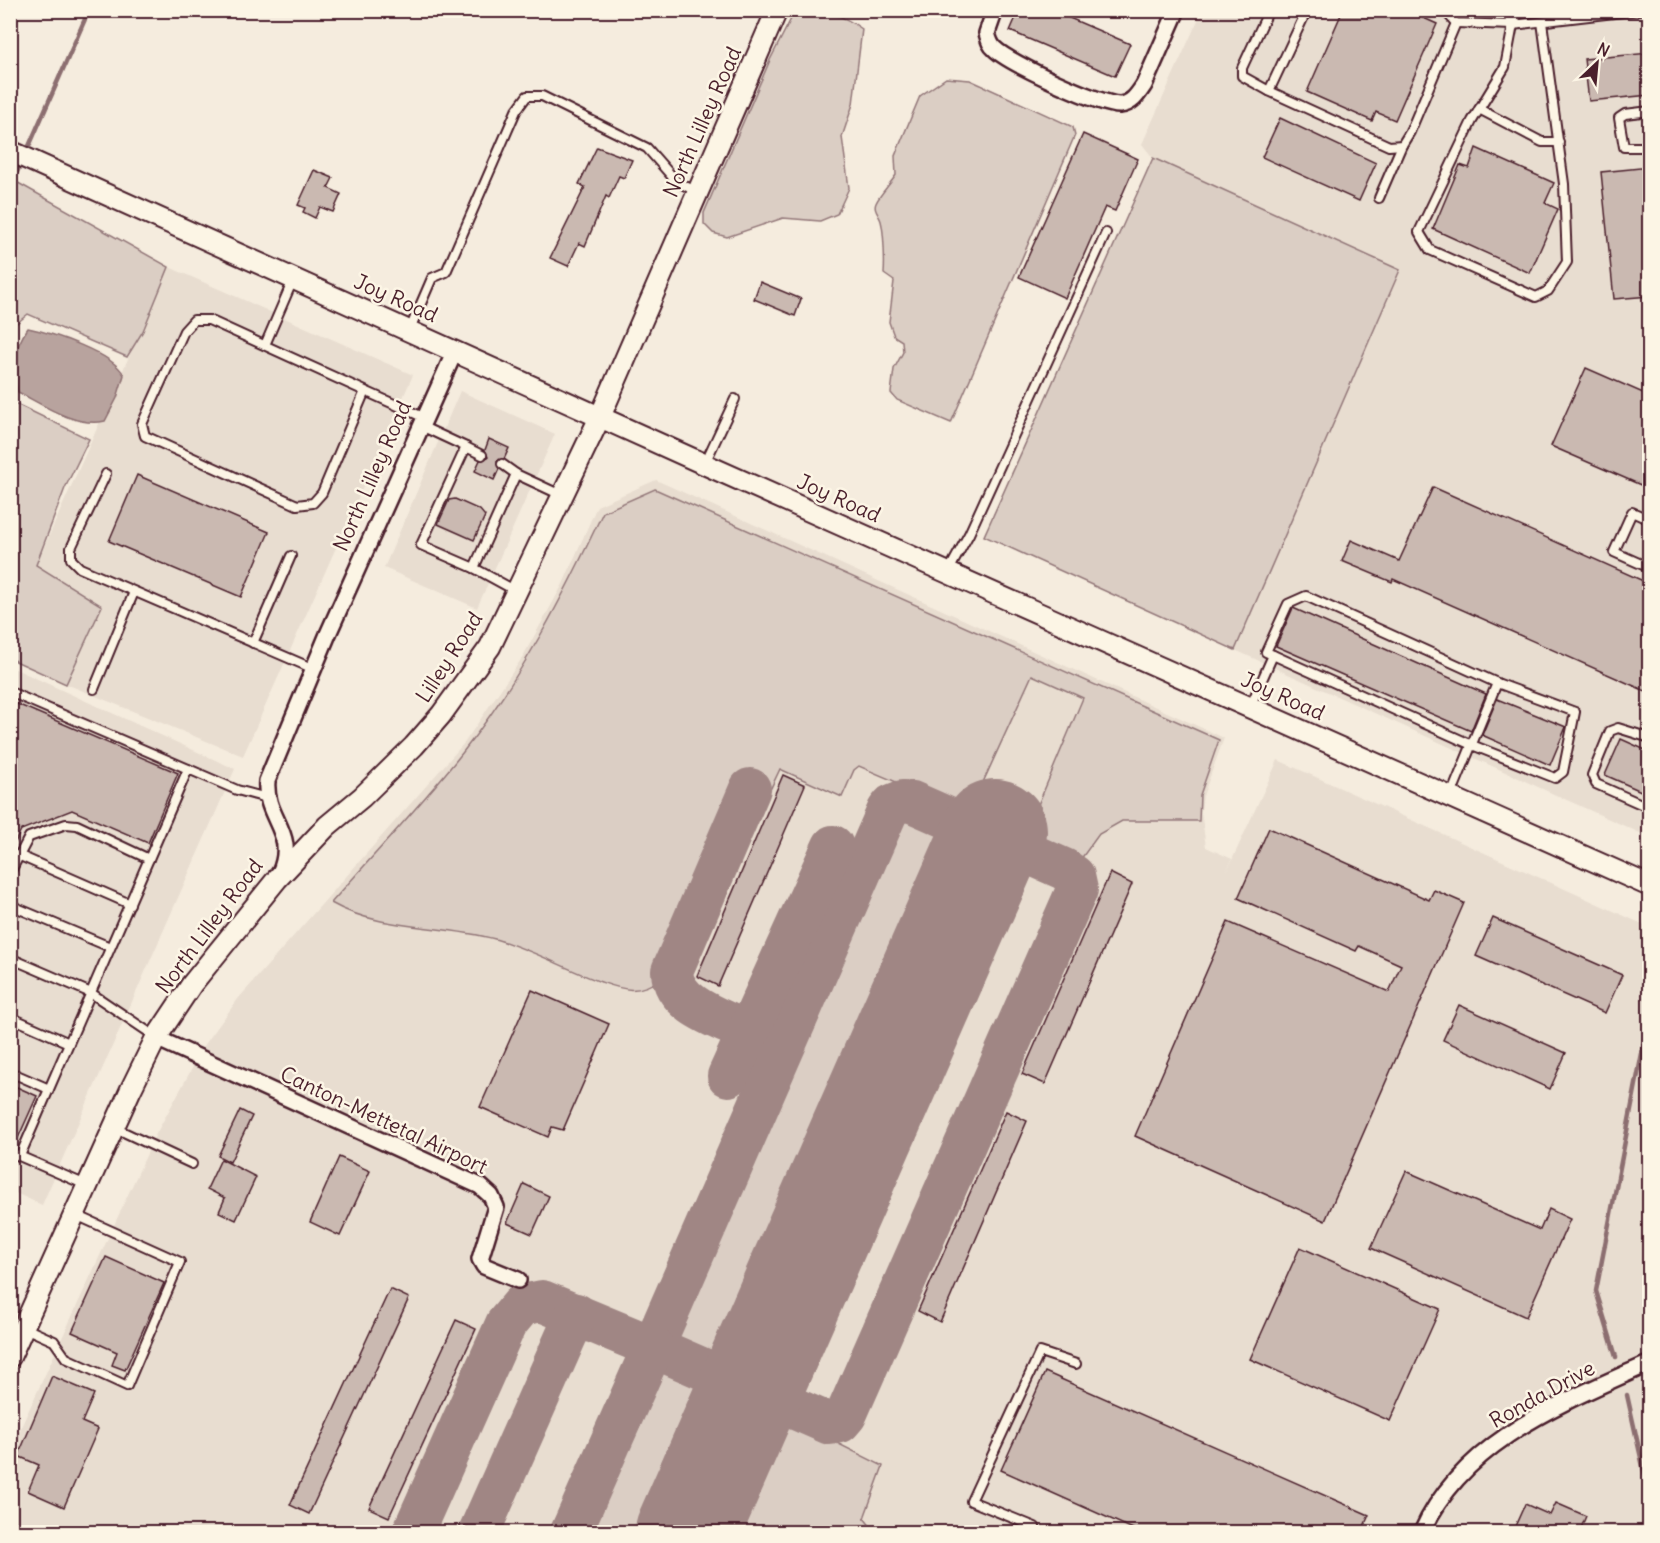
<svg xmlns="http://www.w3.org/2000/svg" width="1660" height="1543" font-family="Delius,sans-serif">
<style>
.built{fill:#e8ddd0}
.green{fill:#dbcec4;stroke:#927678;stroke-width:1.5}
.water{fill:#b8a39e;stroke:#8c6e70;stroke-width:1.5}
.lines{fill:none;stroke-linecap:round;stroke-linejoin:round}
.stream{stroke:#8c6e70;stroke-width:4.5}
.taxiway{stroke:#a08684;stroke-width:42}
.runway{stroke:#a08684;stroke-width:104}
.building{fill:#cab9b1;stroke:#4a1f2b;stroke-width:1.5}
.service-casing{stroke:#4a1f2b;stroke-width:12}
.minor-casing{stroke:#4a1f2b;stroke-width:20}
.tertiary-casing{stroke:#4a1f2b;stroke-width:24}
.service{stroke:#fcf5e5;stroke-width:8}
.minor{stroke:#fcf5e5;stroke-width:15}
.tertiary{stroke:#fcf5e5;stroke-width:20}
.labels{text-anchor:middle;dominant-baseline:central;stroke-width:5;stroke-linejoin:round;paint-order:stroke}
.street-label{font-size:21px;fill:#4a1f2b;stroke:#fcf5e5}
</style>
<rect width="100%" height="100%" fill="#f5ecde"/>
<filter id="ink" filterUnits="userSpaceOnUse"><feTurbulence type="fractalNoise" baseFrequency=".0167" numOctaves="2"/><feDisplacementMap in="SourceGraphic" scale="12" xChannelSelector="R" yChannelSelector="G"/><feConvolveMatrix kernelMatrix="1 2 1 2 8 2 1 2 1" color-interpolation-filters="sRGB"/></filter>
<g filter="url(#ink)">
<g class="built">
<path d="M 1202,11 L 1649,11 L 1649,837 L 1235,650 L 1400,270 L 1153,158 L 1142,144 Z"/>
<path d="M 169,267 L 413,375 L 243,756 L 66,684 L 101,606 L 36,565 Z"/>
<path d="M 460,391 L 555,434 L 477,608 L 384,568 Z"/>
<path d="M 656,480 L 1224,738 L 1203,796 L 1201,811 L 1206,847 L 1232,859 L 1226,873 L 1278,760 L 1649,927 L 1649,1532 L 11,1532 L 10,1451 L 156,1134 L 206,1043 L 238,999 L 465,742 L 522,658 L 563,584 L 597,506 Z"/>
<path d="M 11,667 L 235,769 L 42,1205 L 11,1191 Z"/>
</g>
<g class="green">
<path d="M 795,11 C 821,10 841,13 862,29 L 853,104 L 842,137 L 849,188 L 837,214 L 820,221 L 783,218 L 727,237 L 713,233 L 704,224 L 704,213 L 770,60 Z"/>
<path d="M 946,78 L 970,80 L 1073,127 L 1075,135 L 951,423 L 897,400 L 891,393 L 894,369 L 903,352 L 902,341 L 894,336 L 889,322 L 894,281 L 884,274 C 885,261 884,232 881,221 C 879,214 873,210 876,203 C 880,194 891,183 896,175 L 895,156 L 920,96 Z"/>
<path d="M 1153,158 L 1400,270 L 1235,650 L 984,536 Z"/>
<path d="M 11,179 L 169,267 L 143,331 L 127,357 L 28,314 L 11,328 Z"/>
<path d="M 10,401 L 89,439 L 65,488 L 36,565 L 102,606 L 66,684 L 11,659 Z"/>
<path d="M 655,489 L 1219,740 L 1200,795 L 1199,821 L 1122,821 L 1099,834 L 1078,863 L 1024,838 L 1083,698 L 1032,675 L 969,813 L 859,766 L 854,770 L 842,797 L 780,769 L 770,790 L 744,779 L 660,969 L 660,979 C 638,995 624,990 601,982 C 566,969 531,949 495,939 C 441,924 380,931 331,903 C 375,853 422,804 463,752 C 521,678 564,596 603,512 Z"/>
<path d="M 912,819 L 931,824 L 949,835 L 952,853 L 735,1346 L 726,1358 L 706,1354 L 676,1337 L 687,1295 L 889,839 L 905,820 Z"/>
<path d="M 662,1369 L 696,1379 L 716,1390 L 716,1394 L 654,1532 L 582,1532 L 640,1400 Z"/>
<path d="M 768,1416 L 791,1420 L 883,1466 L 864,1518 L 875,1532 L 718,1532 Z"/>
</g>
<path class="water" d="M 28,328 C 52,333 113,353 124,375 L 117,398 L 105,421 C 76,428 43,405 18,392 C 11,369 13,349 28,328 Z"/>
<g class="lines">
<g class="stream">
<path d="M 26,153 L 89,10"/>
<path d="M 10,176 L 17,172 L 22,161"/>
<path d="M 1616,1357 L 1596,1291 L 1650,1012"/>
<path d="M 1627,1395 L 1650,1498"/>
</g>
<g class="taxiway">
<path d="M 902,801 L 912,802 L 1064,869 L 1074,876 L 1077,890 L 846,1415 L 840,1422 L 830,1424 L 653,1347 L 888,810 L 892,805 Z"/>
<path d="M 748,1032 C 722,1019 673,1006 672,971 L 750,789"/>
<path d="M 728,1076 L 833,846"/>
<path d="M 413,1532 L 506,1324 L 522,1305 L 542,1301 L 653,1347 L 571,1532"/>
<path d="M 479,1532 L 576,1314"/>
</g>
<path class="runway" d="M 687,1532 L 995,831"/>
</g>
<g class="building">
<path d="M 1019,10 L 1051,10 L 1130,44 L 1115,76 L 1010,31 Z"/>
<path d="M 1343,10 L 1419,10 L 1417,15 L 1437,24 L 1395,120 L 1376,112 L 1372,121 L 1307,92 Z"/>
<path d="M 1650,53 L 1650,95 L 1589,101 L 1584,59 Z"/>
<path d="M 1280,118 L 1376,163 L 1359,201 L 1262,157 Z"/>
<path d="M 1083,134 L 1138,159 L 1115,211 L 1105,207 L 1065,298 L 1019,277 Z"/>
<path d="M 597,147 L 632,160 L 624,178 L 619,176 L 609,198 L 606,196 L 585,246 L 579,243 L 568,266 L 550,258 L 585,187 L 579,184 Z"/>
<path d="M 1476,148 L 1554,183 L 1545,203 L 1558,209 L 1530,273 L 1433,229 L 1460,165 L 1469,168 Z"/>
<path d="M 1650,167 L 1650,296 L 1614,299 L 1601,172 Z"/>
<path d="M 314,170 L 333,178 L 328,188 L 341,194 L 333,212 L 320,207 L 315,218 L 303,212 L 305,208 L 298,205 Z"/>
<path d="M 760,282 L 801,299 L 795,316 L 754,299 Z"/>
<path d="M 1586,368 L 1650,396 L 1650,489 L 1551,446 Z"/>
<path d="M 489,439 L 509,448 L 504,459 L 497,461 L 499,469 L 494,480 L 475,471 L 480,460 L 488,457 L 485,450 Z"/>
<path d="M 137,475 L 269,532 L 241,597 L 109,541 Z"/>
<path d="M 1433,487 L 1650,584 L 1650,693 L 1393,579 L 1392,582 L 1342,561 L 1351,540 L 1399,561 Z"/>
<path d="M 455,499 L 480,510 L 485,516 L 474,540 L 438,524 L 449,500 Z"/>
<path d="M 1293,608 L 1486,694 L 1471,731 L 1276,646 Z"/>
<path d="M 1497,699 L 1566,727 L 1550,765 L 1482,735 Z"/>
<path d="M 10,701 L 178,773 L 148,843 L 72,810 L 21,830 L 10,853 Z"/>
<path d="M 1621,739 L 1650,752 L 1650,795 L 1605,775 Z"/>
<path d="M 783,775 L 805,785 L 718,986 L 697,976 Z"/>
<path d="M 1269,828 L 1429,900 L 1434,890 L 1464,903 L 1325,1221 L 1135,1136 L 1228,922 L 1389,992 L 1401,965 L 1359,946 L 1356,951 L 1238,898 Z"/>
<path d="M 1110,873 L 1132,884 L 1045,1084 L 1022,1074 Z"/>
<path d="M 1493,918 L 1622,975 L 1605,1013 L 1476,956 Z"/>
<path d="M 532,990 L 609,1024 L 563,1130 L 552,1127 L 548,1137 L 480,1107 Z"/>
<path d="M 1459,1005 L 1566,1053 L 1550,1089 L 1443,1040 Z"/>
<path d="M 10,1084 L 37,1096 L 14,1147 L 10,1146 Z"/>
<path d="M 240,1110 L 252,1116 L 230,1162 L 218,1156 Z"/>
<path d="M 1006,1111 L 1027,1121 L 940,1322 L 918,1311 Z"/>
<path d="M 339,1157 L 370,1171 L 340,1236 L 310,1222 Z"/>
<path d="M 221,1159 L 256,1177 L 236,1220 L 219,1212 L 225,1198 L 207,1189 Z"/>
<path d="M 1406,1171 L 1540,1230 L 1549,1209 L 1570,1219 L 1526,1317 L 1371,1248 Z"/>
<path d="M 524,1184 L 549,1196 L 532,1234 L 507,1223 Z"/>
<path d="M 1300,1247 L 1440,1309 L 1390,1421 L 1250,1359 Z"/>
<path d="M 106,1257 L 164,1283 L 125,1370 L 112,1365 L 117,1352 L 72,1332 Z"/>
<path d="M 390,1289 L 409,1298 L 309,1514 L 290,1505 Z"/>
<path d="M 456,1320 L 476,1329 L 389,1517 L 369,1508 Z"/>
<path d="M 1045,1372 L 1369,1515 L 1361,1533 L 1142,1533 L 1001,1470 Z"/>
<path d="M 52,1376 L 94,1394 L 82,1422 L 98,1429 L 64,1507 L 28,1491 L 39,1465 L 18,1456 Z"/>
<path d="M 1556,1503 L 1586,1516 L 1579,1533 L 1512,1533 L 1525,1504 L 1550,1515 Z"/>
</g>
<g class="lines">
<defs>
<g id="service">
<path d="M 1307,10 L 1269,91 L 1389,146 L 1402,145 L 1410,132 L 1456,23"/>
<path d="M 1444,10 L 1456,23 L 1513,25 L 1640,10"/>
<path d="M 1505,10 L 1513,25"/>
<path d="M 1519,10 L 1513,25 L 1505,67 L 1472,121 L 1419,232 L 1430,250 L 1536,297 L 1548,291 L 1567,262 L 1564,184 L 1542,22"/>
<path d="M 1269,91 L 1242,76 L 1242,68 L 1269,10"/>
<path d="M 1479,109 L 1542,142 L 1559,142"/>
<path d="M 1650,111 L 1625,114 L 1619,118 L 1624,147 L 1650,147"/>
<path d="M 1379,198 L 1402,145"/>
<path d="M 410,329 L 432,278 L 446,272 L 516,111 L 527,96 L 542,96 L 647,148 L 676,181 L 697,192"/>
<path d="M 265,345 L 293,280"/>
<path d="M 365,391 L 209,320 L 194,320 L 184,331 L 142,424 L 145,436 L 297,505 L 313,503 L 322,493 L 365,391 L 425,418"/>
<path d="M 421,426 L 466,447 L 421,545 L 474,568 L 516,474 L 561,495"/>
<path d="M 466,447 L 482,455"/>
<path d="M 705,463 L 735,399"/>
<path d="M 502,464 L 516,474"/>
<path d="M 106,474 L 71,548 L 71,559 L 80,568 L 314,669"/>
<path d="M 1650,520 L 1632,512 L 1614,552 L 1650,568"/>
<path d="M 474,568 L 516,591"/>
<path d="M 948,572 L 969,534 L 1106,233"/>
<path d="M 253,643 L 291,556"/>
<path d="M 1273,655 L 1472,745 L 1555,778 L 1563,772 L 1575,712 L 1497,683"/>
<path d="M 94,689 L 134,592"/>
<path d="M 10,692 L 237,790 L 267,798"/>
<path d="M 1250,707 L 1273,655 L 1266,652 L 1288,604 L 1306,596 L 1497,683 L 1451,795"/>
<path d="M 1650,738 L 1618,728 L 1610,731 L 1592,775 L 1596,784 L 1650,808"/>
<path d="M 18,855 L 130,904"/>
<path d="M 10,873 L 29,837 L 66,824 L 77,825 L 149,859"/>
<path d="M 10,905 L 110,947"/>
<path d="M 10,958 L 91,993 L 156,1037"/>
<path d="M 10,1017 L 69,1043"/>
<path d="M 10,1072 L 49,1089"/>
<path d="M 115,1128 L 192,1164"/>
<path d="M 10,1152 L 86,1185"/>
<path d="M 20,1156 L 188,769"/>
<path d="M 25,1328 L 54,1341 L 66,1358 L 127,1386 L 180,1262 L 76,1215"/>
<path d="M 1035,1527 L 971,1501 L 1040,1352 L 1076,1364"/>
</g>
<g id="minor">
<path d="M 995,10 L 987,33 C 989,40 990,45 995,49 C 1009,63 1102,106 1120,105 C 1132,104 1138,94 1144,85 L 1177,10"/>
<path d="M 280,873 C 298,832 264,819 267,781 L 328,634 L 455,351"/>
<path d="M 156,1038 L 480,1186 L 491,1196 L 496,1207 L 480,1259 L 484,1266 L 518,1280"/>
<path d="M 1422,1532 C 1463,1440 1564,1402 1650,1363"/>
</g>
<g id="tertiary">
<path d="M 10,151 L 704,464 L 1650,886"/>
<path d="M 10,1357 L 131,1089 L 156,1038 L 192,984 L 277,879 L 327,826 L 362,797 L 414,746 L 441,715 L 490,647 L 600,417 L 777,10"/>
</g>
</defs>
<use href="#service" class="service-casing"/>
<use href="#minor" class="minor-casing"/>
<use href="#tertiary" class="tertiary-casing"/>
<use href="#service" class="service"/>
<use href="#minor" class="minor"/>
<use href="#tertiary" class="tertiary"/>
</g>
</g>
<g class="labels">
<g class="street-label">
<text transform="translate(702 122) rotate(-66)">North Lilley Road</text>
<text transform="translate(396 298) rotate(24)">Joy Road</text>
<text transform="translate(372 476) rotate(-66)">North Lilley Road</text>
<text transform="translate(839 498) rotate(24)">Joy Road</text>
<text transform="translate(449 657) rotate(-57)">Lilley Road</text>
<text transform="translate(1283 696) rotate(24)">Joy Road</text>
<text transform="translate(209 926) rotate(-53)">North Lilley Road</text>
<text transform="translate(384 1120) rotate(25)">Canton-Mettetal Airport</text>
<text transform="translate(1542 1394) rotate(-29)">Ronda Drive</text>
</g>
</g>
<rect width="1660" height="1543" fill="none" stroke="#fcf5e5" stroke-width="36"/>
<rect x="18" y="18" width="1624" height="1507" fill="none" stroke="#4a1f2b" stroke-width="2" filter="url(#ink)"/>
<g transform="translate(1597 63) rotate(26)" stroke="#fcf5e5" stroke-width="4.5" paint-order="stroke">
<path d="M0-4.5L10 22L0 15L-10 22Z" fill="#4a1f2b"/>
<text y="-9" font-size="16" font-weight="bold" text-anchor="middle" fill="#4a1f2b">N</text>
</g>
</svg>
